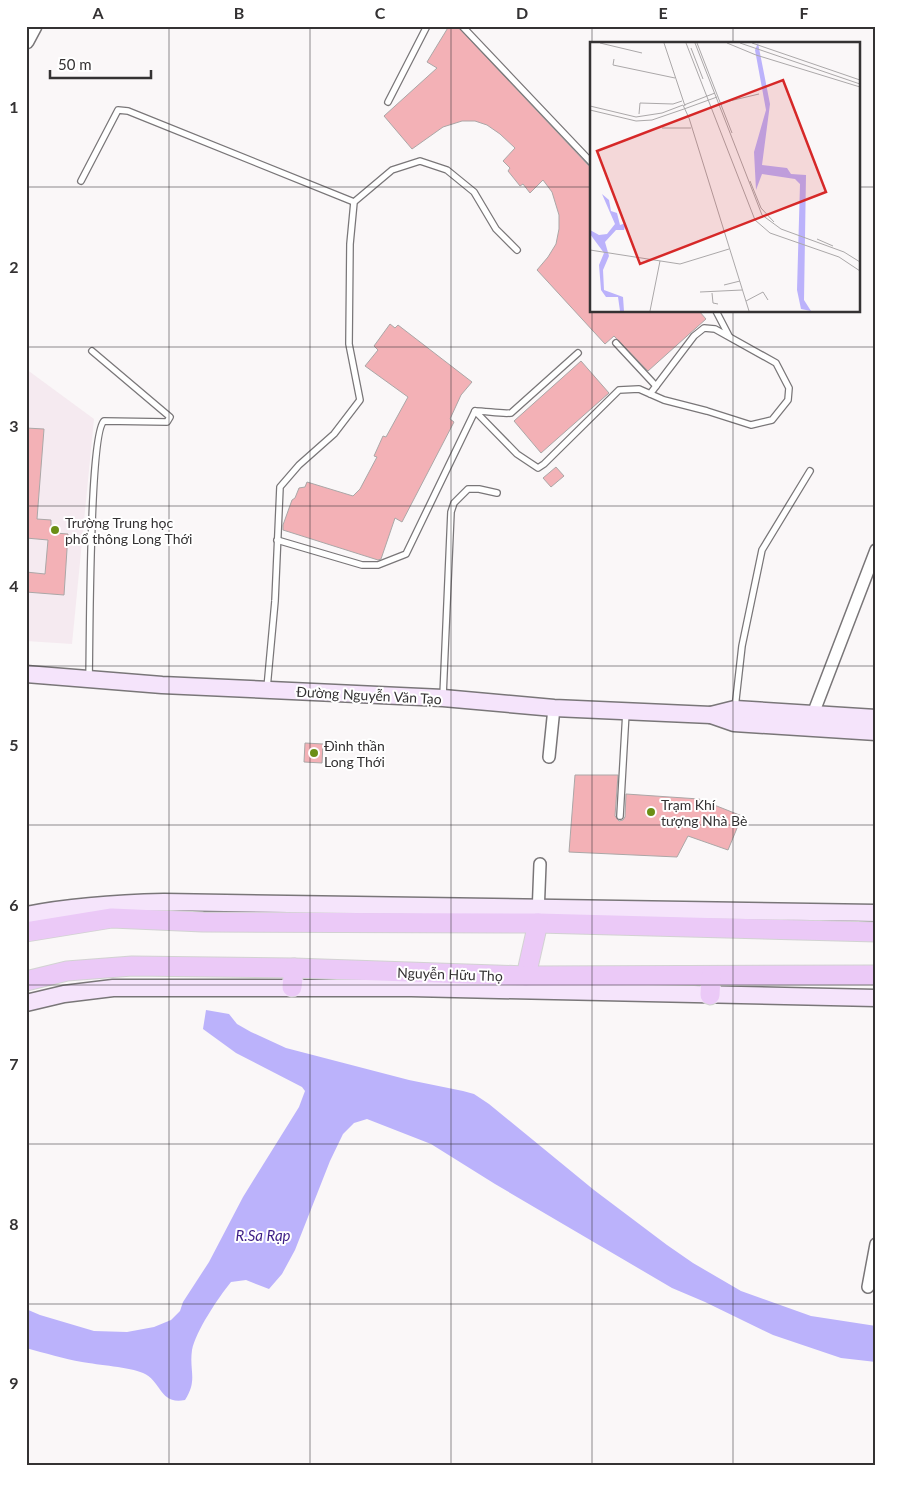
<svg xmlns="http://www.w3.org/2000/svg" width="902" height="1491" font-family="Lato,sans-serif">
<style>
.built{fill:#f5eaf0}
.water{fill:#bbb2fb}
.building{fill:#f3b1b6;stroke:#aba7a7}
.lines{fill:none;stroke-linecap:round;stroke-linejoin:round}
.service-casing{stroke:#797678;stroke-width:8}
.minor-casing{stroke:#797678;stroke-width:14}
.tertiary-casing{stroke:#797678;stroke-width:18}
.secondary-casing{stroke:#797678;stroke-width:19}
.primary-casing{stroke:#d2d2d2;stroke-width:21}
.service{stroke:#fff;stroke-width:5.5}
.minor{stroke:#fff;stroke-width:11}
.tertiary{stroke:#fff;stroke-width:15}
.secondary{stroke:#f5e4fb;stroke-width:16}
.primary{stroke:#ebc9f7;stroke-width:19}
.grid{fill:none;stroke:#343233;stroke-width:1;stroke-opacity:0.55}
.poi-dot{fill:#6b8e16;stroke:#fff;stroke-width:2}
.labels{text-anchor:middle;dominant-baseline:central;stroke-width:4;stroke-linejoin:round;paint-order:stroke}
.poi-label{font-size:14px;fill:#343233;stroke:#fff;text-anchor:start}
.street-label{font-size:14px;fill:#343233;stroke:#fff}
.water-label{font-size:15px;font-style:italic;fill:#3d1e85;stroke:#fff}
.inset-road{fill:none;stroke:#aba8a9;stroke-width:1}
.view{fill:#d62828;fill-opacity:0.15;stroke:#d62828;stroke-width:2.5}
.inset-edge{fill:none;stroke:#343233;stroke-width:2.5}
.neatline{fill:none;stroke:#343233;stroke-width:2}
.grid-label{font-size:16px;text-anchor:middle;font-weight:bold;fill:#343233}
</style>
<rect width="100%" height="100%" fill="#faf7f8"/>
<path class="built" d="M 26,369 L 94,419 L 72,644 L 26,641 Z"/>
<path class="water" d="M 206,1010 L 229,1014 L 237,1024 L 251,1032 L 286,1048 L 409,1080 L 463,1091 L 474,1094 L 489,1104 L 594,1190 L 667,1245 L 693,1263 L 741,1291 L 811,1316 L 876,1326 L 876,1362 L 841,1358 L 773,1335 L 705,1302 L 672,1288 L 495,1184 L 431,1144 L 367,1119 L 354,1123 L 343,1134 L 330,1161 L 295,1250 L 282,1274 L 269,1289 L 246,1280 L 231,1282 C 218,1298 196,1331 192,1350 C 189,1371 198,1380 185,1400 C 159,1405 162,1381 143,1373 C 130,1367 98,1365 82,1362 C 64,1359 45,1353 26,1348 L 26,1309 L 40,1315 L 94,1331 L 127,1332 L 154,1327 L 171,1320 L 180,1311 L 183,1302 L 209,1262 L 243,1197 L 299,1107 L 305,1091 L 302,1087 L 236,1053 L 203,1029 Z"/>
<g class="building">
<path d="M 449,26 L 457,26 L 588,165 L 591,167 L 591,311 L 699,311 L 706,319 L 648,371 L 614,336 L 605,344 L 537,270 L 548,257 L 556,244 L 559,229 L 559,215 L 552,192 L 543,180 L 530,193 L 523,184 L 520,186 L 508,171 L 510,168 L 503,161 L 515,148 L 500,134 L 487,125 L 475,121 L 462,121 L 443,127 L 412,149 L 384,116 L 437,68 L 427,62 Z"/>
<path d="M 390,324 L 395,328 L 398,325 L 472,382 L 461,395 L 450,419 L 454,422 L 402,522 L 395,518 L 381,559 L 378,560 L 283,530 L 283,525 L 292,500 L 295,498 L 299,488 L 305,487 L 307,482 L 353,496 L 360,489 L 377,457 L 374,456 L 383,436 L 386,437 L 408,397 L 365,366 L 378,350 L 374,346 Z"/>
<path d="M 581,361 L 609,393 L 541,453 L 514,421 Z"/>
<path d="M 26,428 L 44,429 L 37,519 L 51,520 L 51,530 L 55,530 L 55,533 L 68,534 L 64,595 L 26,592 L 26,572 L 45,574 L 48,540 L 26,538 Z"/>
<path d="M 556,467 L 564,476 L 551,487 L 543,478 Z"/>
<path d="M 305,743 L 323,744 L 322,763 L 304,762 Z"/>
<path d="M 575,775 L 618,775 L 615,816 L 619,821 L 623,820 L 625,817 L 626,794 L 699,799 L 742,816 L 728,850 L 688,836 L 677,857 L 569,852 Z"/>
</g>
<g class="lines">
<defs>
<g id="service">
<path d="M 462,26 L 591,162"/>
<path d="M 388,102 L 427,26"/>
<path d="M 81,181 L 118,110 L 128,111 L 354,202"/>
<path d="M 716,311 L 729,336"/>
<path d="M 616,343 L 656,386"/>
<path d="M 475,411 L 517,454 L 538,468 L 544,464 L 619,390 L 639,389 L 664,400 L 707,411 L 751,425 L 772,420 L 788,400 L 789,388 L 776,363 L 715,329 L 704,328 L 694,336 L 650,394"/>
<path d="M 277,540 L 362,565 L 378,565 L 406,554 L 475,411 C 487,411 499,414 511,413 L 578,353"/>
<path d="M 89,677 C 90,644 89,434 104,421 L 167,422 L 170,417 L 92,351"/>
<path d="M 267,688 L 275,601 L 280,487 L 299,465 L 334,434 L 360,400 L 349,344 L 350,244 L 354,202 L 392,170 L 420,161 L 447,170 L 474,192 L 496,229 L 517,250"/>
<path d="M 443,696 L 451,512 L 454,503 L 468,489 L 479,489 L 497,493"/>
<path d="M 735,708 L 742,646 L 762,550 L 810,471"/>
<path d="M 620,816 L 626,712"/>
</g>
<g id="minor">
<path d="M 813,714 L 876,550"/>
<path d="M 549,757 L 554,708"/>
<path d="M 538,915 L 540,864"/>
<path d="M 868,1287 L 876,1244"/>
</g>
<path id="tertiary" d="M 26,41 L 34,26"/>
<g id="secondary">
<path d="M 26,674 L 162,685 L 443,698 L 554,708 L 711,715 L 734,723 L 876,732"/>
<path d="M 711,715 L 735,709 L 876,718"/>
<path d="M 26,915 C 72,906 117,903 164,902 L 876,913"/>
<path d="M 26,1003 L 64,994 L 113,988 L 411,988 L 876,998"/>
</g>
<g id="primary">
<path d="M 26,932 L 112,918 L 203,922 L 538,923 L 876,932"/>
<path d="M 526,976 L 538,923"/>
<path d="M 26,981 L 67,971 L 132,966 L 294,968 L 526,976 L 876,975"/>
<path d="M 292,987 L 294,968"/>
<path d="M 710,995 L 711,976"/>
</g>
</defs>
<use href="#service" class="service-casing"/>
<use href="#minor" class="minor-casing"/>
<use href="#tertiary" class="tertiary-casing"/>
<use href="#secondary" class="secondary-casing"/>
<use href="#primary" class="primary-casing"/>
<use href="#service" class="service"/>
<use href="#minor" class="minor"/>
<use href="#tertiary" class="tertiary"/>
<use href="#secondary" class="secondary"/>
<use href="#primary" class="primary"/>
</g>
<path class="grid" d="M 169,26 L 169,1465M 310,26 L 310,1465M 451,26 L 451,1465M 592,26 L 592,44M 733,26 L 733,44M 26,187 L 591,187M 858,187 L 876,187M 592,311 L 592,1465M 733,311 L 733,1465M 26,347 L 876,347M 26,506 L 876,506M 26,666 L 876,666M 26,825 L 876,825M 26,985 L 876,985M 26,1144 L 876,1144M 26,1304 L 876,1304"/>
<g class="poi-dot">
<circle cx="55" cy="530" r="5"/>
<circle cx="314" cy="753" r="5"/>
<circle cx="651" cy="812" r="5"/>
</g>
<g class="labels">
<g class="poi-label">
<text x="65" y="522">Trường Trung học<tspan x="65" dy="16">phổ thông Long Thới</tspan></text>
<text x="324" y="745">Đình thần<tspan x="324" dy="16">Long Thới</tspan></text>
<text x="661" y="804">Trạm Khí<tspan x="661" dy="16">tượng Nhà Bè</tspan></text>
</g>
<g class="street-label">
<text transform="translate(369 695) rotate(3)">Đường Nguyễn Văn Tạo</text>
<text transform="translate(450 974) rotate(2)">Nguyễn Hữu Thọ</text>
</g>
<g class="water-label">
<text x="263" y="1235">R.Sa Rạp</text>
</g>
</g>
<g transform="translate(590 42)">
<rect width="270" height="270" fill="#faf7f8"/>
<path d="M 168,1 L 180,62 L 172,123 L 197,126 L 201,132 L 216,133 L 214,258 L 221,269 L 211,267 L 207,248 L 210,142 L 205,137 L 172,132 L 166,148 L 164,110 L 176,68 L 165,8 ZM 12,152 L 19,158 L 21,169 L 27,171 L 30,183 L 36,181 L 34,188 L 26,188 L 15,200 L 19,214 L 13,228 L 14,248 L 33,255 L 34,269 L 30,269 L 28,255 L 16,255 L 11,248 L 9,223 L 14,211 L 0,192 L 0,188 L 9,193 L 17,192 L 25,182 Z" fill="#bbb2fb"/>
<path class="inset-road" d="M 10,1 L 52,11M 74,1 L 95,64M 96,1 L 165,178 L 180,191 L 249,215 L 270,229M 105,1 L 172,173 L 191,187 L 254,210 L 270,220M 107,1 L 142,91M 137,1 L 166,13 L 270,45M 150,1 L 270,42M 162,1 L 270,38M 101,6 L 113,37M 24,17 L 23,23 L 85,36M 131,61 L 169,52M 94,63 L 125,51M 0,64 L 46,75 L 72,71 L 93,63 L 99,76M 94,67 L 127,55M 0,68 L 46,79 L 62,78 L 94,67M 49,72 L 50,61 L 83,62 L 92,59M 99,76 L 159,269M 72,86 L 101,86M 160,139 L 171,166 L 184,180M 227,197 L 243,204M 0,208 L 90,222 L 139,207M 134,243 L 150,239M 110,250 L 152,248M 122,251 L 123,261 L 128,262M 156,259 L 173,250 L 178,258M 60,269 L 70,219"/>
<path class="view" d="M 193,38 L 236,150 L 50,222 L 7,109 Z"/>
<rect width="270" height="270" class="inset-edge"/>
</g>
<rect width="902" height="1491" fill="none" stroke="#ffffff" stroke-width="55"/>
<path d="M50 70v8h101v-8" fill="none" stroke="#343233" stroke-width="2.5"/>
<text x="58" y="70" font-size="15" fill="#343233" stroke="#ffffff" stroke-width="4" paint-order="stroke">50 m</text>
<rect x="28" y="28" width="846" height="1436" class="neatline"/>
<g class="grid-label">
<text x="98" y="19">A</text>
<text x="239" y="19">B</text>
<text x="380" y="19">C</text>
<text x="522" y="19">D</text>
<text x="663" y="19">E</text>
<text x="804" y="19">F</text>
<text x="14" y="113">1</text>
<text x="14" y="273">2</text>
<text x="14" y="432">3</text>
<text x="14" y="592">4</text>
<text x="14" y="751">5</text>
<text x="14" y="911">6</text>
<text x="14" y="1070">7</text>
<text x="14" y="1230">8</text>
<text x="14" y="1389">9</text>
</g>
</svg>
